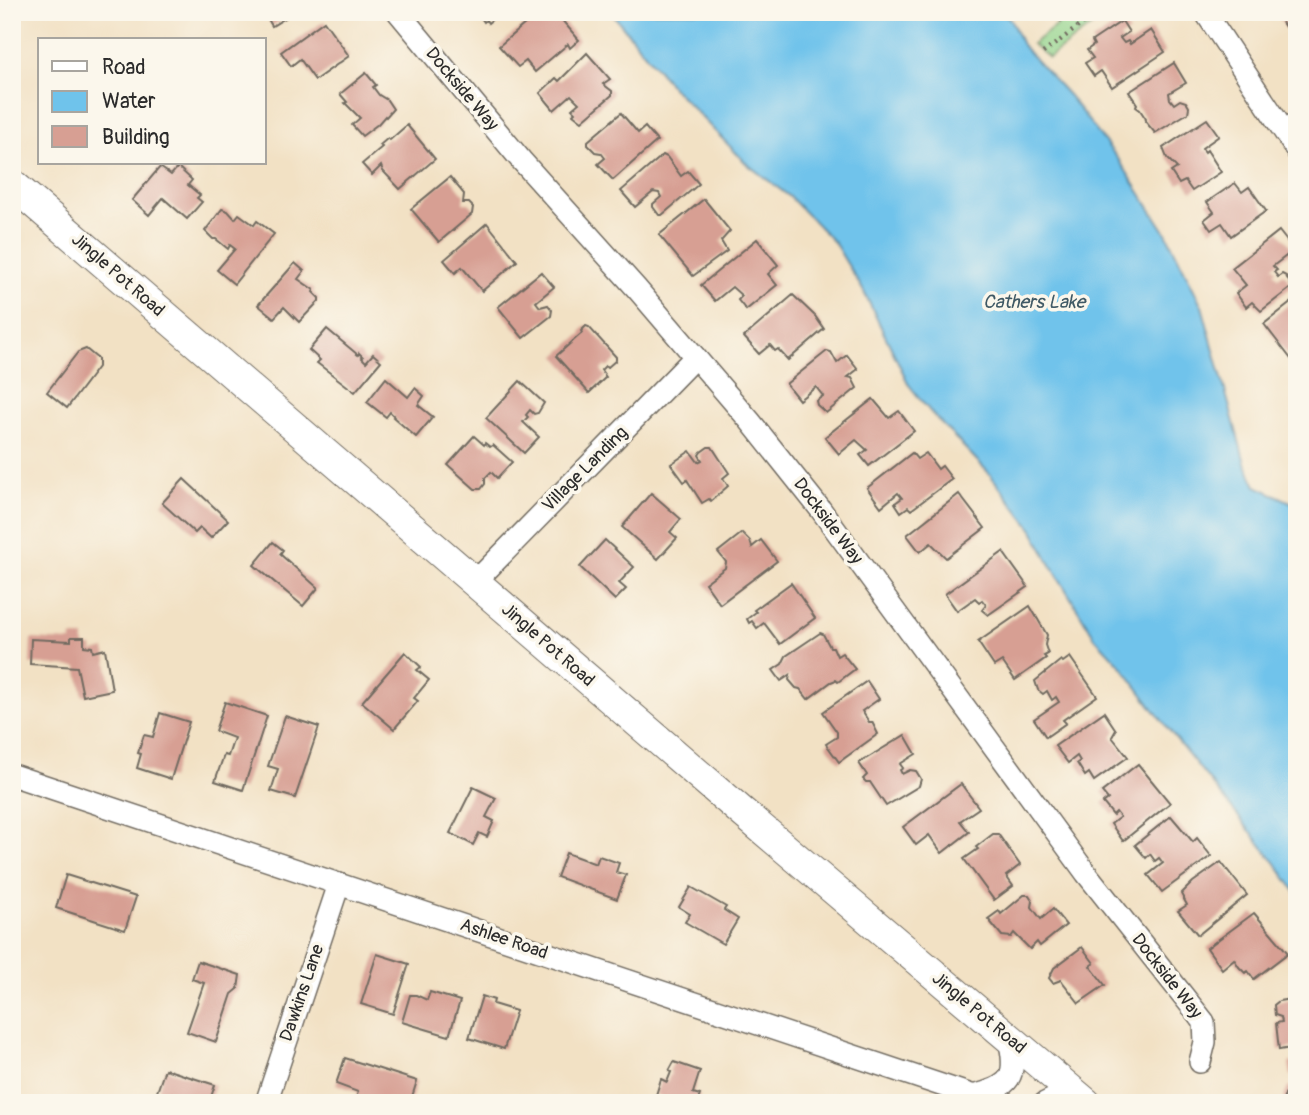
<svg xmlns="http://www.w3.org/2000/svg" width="1309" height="1115" font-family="Pangolin,sans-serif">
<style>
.green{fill:#92d38a;stroke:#5e7f5a;stroke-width:2}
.water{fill:#6fc3eb;stroke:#4d778b;stroke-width:2}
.building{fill:#d79f93}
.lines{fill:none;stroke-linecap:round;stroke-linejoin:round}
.street-casing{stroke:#716b61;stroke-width:24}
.secondary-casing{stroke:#716b61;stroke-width:32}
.path{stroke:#716b61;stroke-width:4.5;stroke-dasharray:2 5;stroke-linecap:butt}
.street{stroke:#fff;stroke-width:21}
.secondary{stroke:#fff;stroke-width:30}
.labels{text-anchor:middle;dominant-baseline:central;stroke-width:7;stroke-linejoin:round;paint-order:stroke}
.street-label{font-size:18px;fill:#2b2b2b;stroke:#fbf7ec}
.water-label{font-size:19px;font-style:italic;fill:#3f5965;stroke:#fbf7ec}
</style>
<rect width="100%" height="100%" fill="#fbf7ec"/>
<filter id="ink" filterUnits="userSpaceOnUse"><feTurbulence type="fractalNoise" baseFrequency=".0143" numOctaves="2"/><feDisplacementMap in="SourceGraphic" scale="14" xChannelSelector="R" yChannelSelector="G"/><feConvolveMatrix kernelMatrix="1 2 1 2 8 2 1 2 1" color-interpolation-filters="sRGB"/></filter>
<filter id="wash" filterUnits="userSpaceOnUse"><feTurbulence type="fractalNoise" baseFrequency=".00686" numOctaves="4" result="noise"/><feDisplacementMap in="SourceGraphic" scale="28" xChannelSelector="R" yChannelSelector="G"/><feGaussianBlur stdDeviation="1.57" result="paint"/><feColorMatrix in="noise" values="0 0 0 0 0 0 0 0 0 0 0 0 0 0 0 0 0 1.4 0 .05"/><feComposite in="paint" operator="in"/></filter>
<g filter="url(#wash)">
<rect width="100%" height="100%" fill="#f2e1c4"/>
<path class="green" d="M 1074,12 L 1110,12 L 1049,58 L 1032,44 Z"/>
<path class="water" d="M 611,12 L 1002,12 L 1011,20 L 1022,45 L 1069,96 L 1119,160 L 1166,233 L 1202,306 L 1245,463 L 1256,486 L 1297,505 L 1297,894 L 1275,862 L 1169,730 L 1123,668 L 1095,638 L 1051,565 L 1033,530 L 988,472 L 933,415 L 909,385 L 863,290 L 834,242 L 790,197 L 747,164 L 672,87 Z"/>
<g id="blocks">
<g class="building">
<path d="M 264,12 L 295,12 L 272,26 Z"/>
<path d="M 480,12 L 501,12 L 488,23 L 486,20 L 484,22 L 479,15 Z"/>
<path d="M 539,12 L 555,12 L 579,40 L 570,48 L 568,44 L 535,72 L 526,61 L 518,67 L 499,46 Z"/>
<path d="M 1053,12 L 1071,12 L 1061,21 Z"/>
<path d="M 1282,12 L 1297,12 L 1297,28 L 1289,33 L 1277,15 Z"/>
<path d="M 324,21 L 349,56 L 315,80 L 300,59 L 291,66 L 281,52 Z"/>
<path d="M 1122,21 L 1129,32 L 1120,38 L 1124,43 L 1128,41 L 1130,44 L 1151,30 L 1165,52 L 1112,87 L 1101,71 L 1094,76 L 1085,63 L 1093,58 L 1087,50 L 1094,45 L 1092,41 Z"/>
<path d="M 587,53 L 610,79 L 603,84 L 612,91 L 612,95 L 582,121 L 573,114 L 575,112 L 572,109 L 579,103 L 571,95 L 554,110 L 540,93 L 556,78 L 559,81 Z"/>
<path d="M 1174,63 L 1186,83 L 1169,93 L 1170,99 L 1174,104 L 1180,100 L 1186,102 L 1189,107 L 1188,113 L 1155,133 L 1145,121 L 1146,119 L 1140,110 L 1136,107 L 1137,104 L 1129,92 Z"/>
<path d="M 366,73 L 376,85 L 373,87 L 379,95 L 387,100 L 393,109 L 386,117 L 385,116 L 378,124 L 362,136 L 352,125 L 360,118 L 345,103 L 347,102 L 340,94 Z"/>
<path d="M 621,113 L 638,133 L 645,127 L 657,141 L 613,180 L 598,164 L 605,158 L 601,153 L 595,152 L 588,145 L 588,141 Z"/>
<path d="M 1207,119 L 1219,136 L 1202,148 L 1205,152 L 1207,150 L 1221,172 L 1192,191 L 1185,181 L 1179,184 L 1171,172 L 1177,168 L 1167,158 L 1163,148 Z"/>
<path d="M 407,125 L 435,159 L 400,189 L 383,171 L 381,166 L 372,175 L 362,164 L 382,147 L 380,145 L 388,138 L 390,140 Z"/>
<path d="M 663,155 L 667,157 L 681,176 L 688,171 L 699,184 L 662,215 L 659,215 L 653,207 L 653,204 L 661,197 L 659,193 L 653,192 L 635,207 L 621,191 Z"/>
<path d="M 160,167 L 171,175 L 178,167 L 192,180 L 188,185 L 200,195 L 197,198 L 202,202 L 187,219 L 163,198 L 149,215 L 132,200 Z"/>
<path d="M 450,177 L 464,194 L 463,203 L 469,203 L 473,207 L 472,214 L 439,242 L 411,209 Z"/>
<path d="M 1235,183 L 1242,192 L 1249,187 L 1266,211 L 1231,236 L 1222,223 L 1211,230 L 1204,220 L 1214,212 L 1207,202 Z"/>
<path d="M 704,199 L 730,231 L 721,241 L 727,251 L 693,276 L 659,235 Z"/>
<path d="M 222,209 L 228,211 L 235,219 L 239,214 L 254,225 L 257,221 L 274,234 L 234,284 L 217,270 L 235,249 L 230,245 L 228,249 L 216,239 L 213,239 L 205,231 Z"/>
<path d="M 487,223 L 517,261 L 482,291 L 462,267 L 455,273 L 444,260 Z"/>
<path d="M 1279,231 L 1294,250 L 1273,266 L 1277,270 L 1274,272 L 1278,277 L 1282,274 L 1286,276 L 1292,287 L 1261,311 L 1252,302 L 1246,307 L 1236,293 L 1246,285 L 1232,268 Z"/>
<path d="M 757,239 L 778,265 L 768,274 L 777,285 L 746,310 L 738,300 L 742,296 L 732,287 L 715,301 L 701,285 Z"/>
<path d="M 295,263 L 304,271 L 298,279 L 314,290 L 313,292 L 319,298 L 319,301 L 299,322 L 284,307 L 274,318 L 258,305 Z"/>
<path d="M 541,272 L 554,287 L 536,302 L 540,307 L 548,305 L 552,310 L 551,316 L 523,338 L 498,307 Z"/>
<path d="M 793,295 L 815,316 L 824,329 L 788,360 L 778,349 L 775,351 L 770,345 L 759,354 L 744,337 Z"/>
<path d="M 1297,298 L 1297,355 L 1291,359 L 1264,324 Z"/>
<path d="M 586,326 L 589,327 L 616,357 L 616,360 L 607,368 L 605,366 L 601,370 L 606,377 L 589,393 L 556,356 L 582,333 L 581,331 Z"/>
<path d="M 327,329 L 358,355 L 359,353 L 363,357 L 362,358 L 366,362 L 373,354 L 381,361 L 355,392 L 317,363 L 320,360 L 309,350 Z"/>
<path d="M 86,349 L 98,359 L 98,367 L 67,408 L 47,392 L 78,352 Z"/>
<path d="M 827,351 L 831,352 L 837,363 L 847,355 L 858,369 L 848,377 L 852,378 L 857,388 L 826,413 L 817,405 L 816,401 L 823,396 L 816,387 L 799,400 L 786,384 Z"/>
<path d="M 386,378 L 408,397 L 415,388 L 424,396 L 418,405 L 433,417 L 416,437 L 393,417 L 394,416 L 390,412 L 386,417 L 367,402 Z"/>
<path d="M 520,381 L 544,403 L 538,413 L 534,414 L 530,410 L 526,415 L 528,417 L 523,422 L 539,437 L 524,453 L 486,418 Z"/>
<path d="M 873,399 L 889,418 L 899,411 L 914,431 L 869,466 L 860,455 L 867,450 L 856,440 L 839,454 L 825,437 Z"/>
<path d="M 474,436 L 484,445 L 485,443 L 490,447 L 493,445 L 512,462 L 497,478 L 491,472 L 485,478 L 485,484 L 481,489 L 475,489 L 448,465 Z"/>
<path d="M 708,447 L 712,447 L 729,473 L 723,478 L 728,486 L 711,501 L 709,499 L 702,503 L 687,480 L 684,482 L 671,464 L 690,451 L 698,462 L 702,460 L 699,455 L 701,452 Z"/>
<path d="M 912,453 L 917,459 L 926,453 L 938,469 L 942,466 L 952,479 L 911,510 L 908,507 L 901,512 L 895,503 L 902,498 L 898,493 L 881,507 L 867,488 Z"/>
<path d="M 184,479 L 228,520 L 211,538 L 200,528 L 195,533 L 162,503 Z"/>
<path d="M 651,493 L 681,519 L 670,532 L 677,538 L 658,559 L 622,527 Z"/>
<path d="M 959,494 L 985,528 L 946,558 L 931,543 L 920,552 L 907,535 Z"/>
<path d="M 742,533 L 750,541 L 752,547 L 761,540 L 777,561 L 720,604 L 705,583 L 725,568 L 726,562 L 718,552 Z"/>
<path d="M 605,540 L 634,567 L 619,583 L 626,589 L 615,600 L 580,567 Z"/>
<path d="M 273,542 L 283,550 L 280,554 L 318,588 L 303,606 L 254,565 Z"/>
<path d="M 1003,552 L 1028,587 L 988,615 L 982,610 L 986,605 L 982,600 L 979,602 L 975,598 L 957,611 L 945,594 Z"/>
<path d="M 791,583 L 815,618 L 780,644 L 764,623 L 757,628 L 752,621 L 749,623 L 747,619 L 756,612 L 754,610 Z"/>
<path d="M 1030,606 L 1047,635 L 1045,645 L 1048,654 L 1044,656 L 1046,658 L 1015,680 L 1002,661 L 994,666 L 978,642 Z"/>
<path d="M 820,633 L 823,634 L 830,647 L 833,647 L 837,656 L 842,653 L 855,669 L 838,682 L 836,680 L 831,682 L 808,699 L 800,689 L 796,688 L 789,680 L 790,675 L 781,681 L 773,670 L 782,664 L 786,656 Z"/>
<path d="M 71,637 L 84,637 L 84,646 L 92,647 L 93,652 L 105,649 L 112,690 L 83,696 L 77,667 L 30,664 L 31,639 L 71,641 Z"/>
<path d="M 405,652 L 421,667 L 417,670 L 429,680 L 414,698 L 418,701 L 394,729 L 362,702 Z"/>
<path d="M 1070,657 L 1097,696 L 1063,720 L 1066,723 L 1046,737 L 1034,719 L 1059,702 L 1056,697 L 1052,700 L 1047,691 L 1043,694 L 1038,690 L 1035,681 L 1061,660 L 1063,662 Z"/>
<path d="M 867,681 L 879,699 L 862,711 L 869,722 L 872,722 L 878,734 L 839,762 L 826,744 L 837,737 L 837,732 L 823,712 Z"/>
<path d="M 225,702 L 267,716 L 243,790 L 215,781 L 224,755 L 228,756 L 234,738 L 215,731 Z"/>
<path d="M 1104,712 L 1116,730 L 1112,737 L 1128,757 L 1094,781 L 1089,773 L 1085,776 L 1077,763 L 1080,761 L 1077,756 L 1068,763 L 1055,746 Z"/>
<path d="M 160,713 L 189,722 L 171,779 L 137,768 L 141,754 L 138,753 L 144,735 L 153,737 Z"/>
<path d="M 285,716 L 319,727 L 295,798 L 271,791 L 278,769 L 268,766 Z"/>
<path d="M 905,735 L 916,754 L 900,764 L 903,768 L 900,770 L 902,774 L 910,770 L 916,771 L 921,779 L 919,786 L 886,806 L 870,782 L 866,782 L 863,779 L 867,775 L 859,763 Z"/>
<path d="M 1138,764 L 1170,803 L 1123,841 L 1111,824 L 1120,817 L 1116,812 L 1113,815 L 1103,803 L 1108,799 L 1102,792 Z"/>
<path d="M 961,784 L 979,808 L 960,821 L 969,832 L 942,853 L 929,835 L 916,845 L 903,827 Z"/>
<path d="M 473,787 L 496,798 L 486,817 L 494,821 L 487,837 L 479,833 L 473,845 L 450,833 Z"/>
<path d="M 1171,816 L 1193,842 L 1197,838 L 1211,856 L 1162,892 L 1148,875 L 1163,863 L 1159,858 L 1155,861 L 1150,854 L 1146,858 L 1135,845 Z"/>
<path d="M 993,834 L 998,834 L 1020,865 L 1006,876 L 1013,886 L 994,900 L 964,859 L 978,849 L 976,847 Z"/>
<path d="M 566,853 L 596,864 L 599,856 L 619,863 L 616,872 L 626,875 L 617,899 L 557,877 Z"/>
<path d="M 1221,862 L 1247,895 L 1198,935 L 1178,911 L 1187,905 L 1181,894 L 1193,882 Z"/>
<path d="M 66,875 L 136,897 L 125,930 L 56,908 Z"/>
<path d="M 691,887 L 726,907 L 724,910 L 738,919 L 723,944 L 685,922 L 690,914 L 679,907 Z"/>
<path d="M 1024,895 L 1029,895 L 1033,901 L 1032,907 L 1041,919 L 1053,909 L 1066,925 L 1040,946 L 1037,942 L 1030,949 L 1014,933 L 1011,937 L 1002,936 L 988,919 L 999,911 L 1001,914 Z"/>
<path d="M 1254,913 L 1288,953 L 1254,979 L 1248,971 L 1245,973 L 1239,967 L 1234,959 L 1222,969 L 1207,948 Z"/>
<path d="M 1082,947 L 1094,963 L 1090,966 L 1105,985 L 1079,1003 L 1061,980 L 1053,983 L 1049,978 L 1054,968 Z"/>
<path d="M 377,954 L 409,964 L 393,1014 L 361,1004 Z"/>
<path d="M 198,961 L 240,975 L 238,989 L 232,994 L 216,1042 L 187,1032 L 204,983 L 192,979 Z"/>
<path d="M 430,992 L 460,1001 L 449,1036 L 402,1022 L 410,995 L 416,995 L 427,1000 Z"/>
<path d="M 482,996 L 494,1000 L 493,1004 L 516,1011 L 504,1049 L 469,1038 Z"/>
<path d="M 1297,998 L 1297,1047 L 1279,1050 L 1276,1023 L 1282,1022 L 1281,1017 L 1275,1015 L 1274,1005 L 1279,1001 Z"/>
<path d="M 345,1058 L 417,1081 L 410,1103 L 354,1103 L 358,1092 L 336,1084 Z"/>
<path d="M 1297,1061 L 1297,1075 L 1291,1076 L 1289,1063 Z"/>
<path d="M 674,1062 L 700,1071 L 693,1093 L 700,1095 L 697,1103 L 660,1103 L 662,1097 L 656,1095 L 661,1079 L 667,1082 L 671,1072 L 669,1071 Z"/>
<path d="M 165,1069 L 215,1085 L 209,1103 L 190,1099 L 188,1103 L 150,1103 L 152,1096 L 156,1095 Z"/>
<path d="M 1288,1087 L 1297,1090 L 1297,1103 L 1282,1103 Z"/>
</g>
</g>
</g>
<g filter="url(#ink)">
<use href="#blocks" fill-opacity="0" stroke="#716b61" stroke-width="2"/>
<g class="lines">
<defs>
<g id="street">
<path d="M 398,12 L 521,160 L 637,289 L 750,421 L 821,510 L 1086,873 L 1204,1022 L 1205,1042 L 1200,1062"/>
<path d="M 1205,12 L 1297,151"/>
<path d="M 475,582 L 695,357"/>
<path d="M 12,775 L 995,1103"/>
<path d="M 973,1096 C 1011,1086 1018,1078 1009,1039"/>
<path d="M 266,1103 L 339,884"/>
<path d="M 1045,1103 L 1071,1090"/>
</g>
<path id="secondary" d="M 12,184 L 741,811 L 1086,1103"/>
</defs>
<use href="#street" class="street-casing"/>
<use href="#secondary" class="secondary-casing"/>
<path class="path" d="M 1043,53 L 1098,12"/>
<use href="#street" class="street"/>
<use href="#secondary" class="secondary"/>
</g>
</g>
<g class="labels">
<g class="street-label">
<text transform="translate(462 89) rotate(50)">Dockside Way</text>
<text transform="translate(118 275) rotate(41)">Jingle Pot Road</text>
<text transform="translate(585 469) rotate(-45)">Village Landing</text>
<text transform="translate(828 521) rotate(53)">Dockside Way</text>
<text transform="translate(548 645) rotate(41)">Jingle Pot Road</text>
<text transform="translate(504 939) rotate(19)">Ashlee Road</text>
<text transform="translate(1167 976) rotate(52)">Dockside Way</text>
<text transform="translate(302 993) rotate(-71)">Dawkins Lane</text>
<text transform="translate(979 1013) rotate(40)">Jingle Pot Road</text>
</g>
<g class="water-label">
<text x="1034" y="302">Cathers Lake</text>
</g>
</g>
<rect width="1309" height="1115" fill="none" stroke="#fbf7ec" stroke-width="42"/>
<rect x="38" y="38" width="228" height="126" fill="#fbf7ec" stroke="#a8a59f" stroke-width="2"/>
<rect x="52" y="61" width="35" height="10" fill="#ffffff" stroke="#a8a59f" stroke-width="2"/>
<text x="102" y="74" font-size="21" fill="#2b2b2b">Road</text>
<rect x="52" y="91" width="35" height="21" fill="#6fc3eb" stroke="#a8a59f" stroke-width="2"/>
<text x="102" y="108" font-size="21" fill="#2b2b2b">Water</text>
<rect x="52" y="126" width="35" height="21" fill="#d79f93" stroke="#a8a59f" stroke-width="2"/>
<text x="102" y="144" font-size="21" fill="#2b2b2b">Building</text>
</svg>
